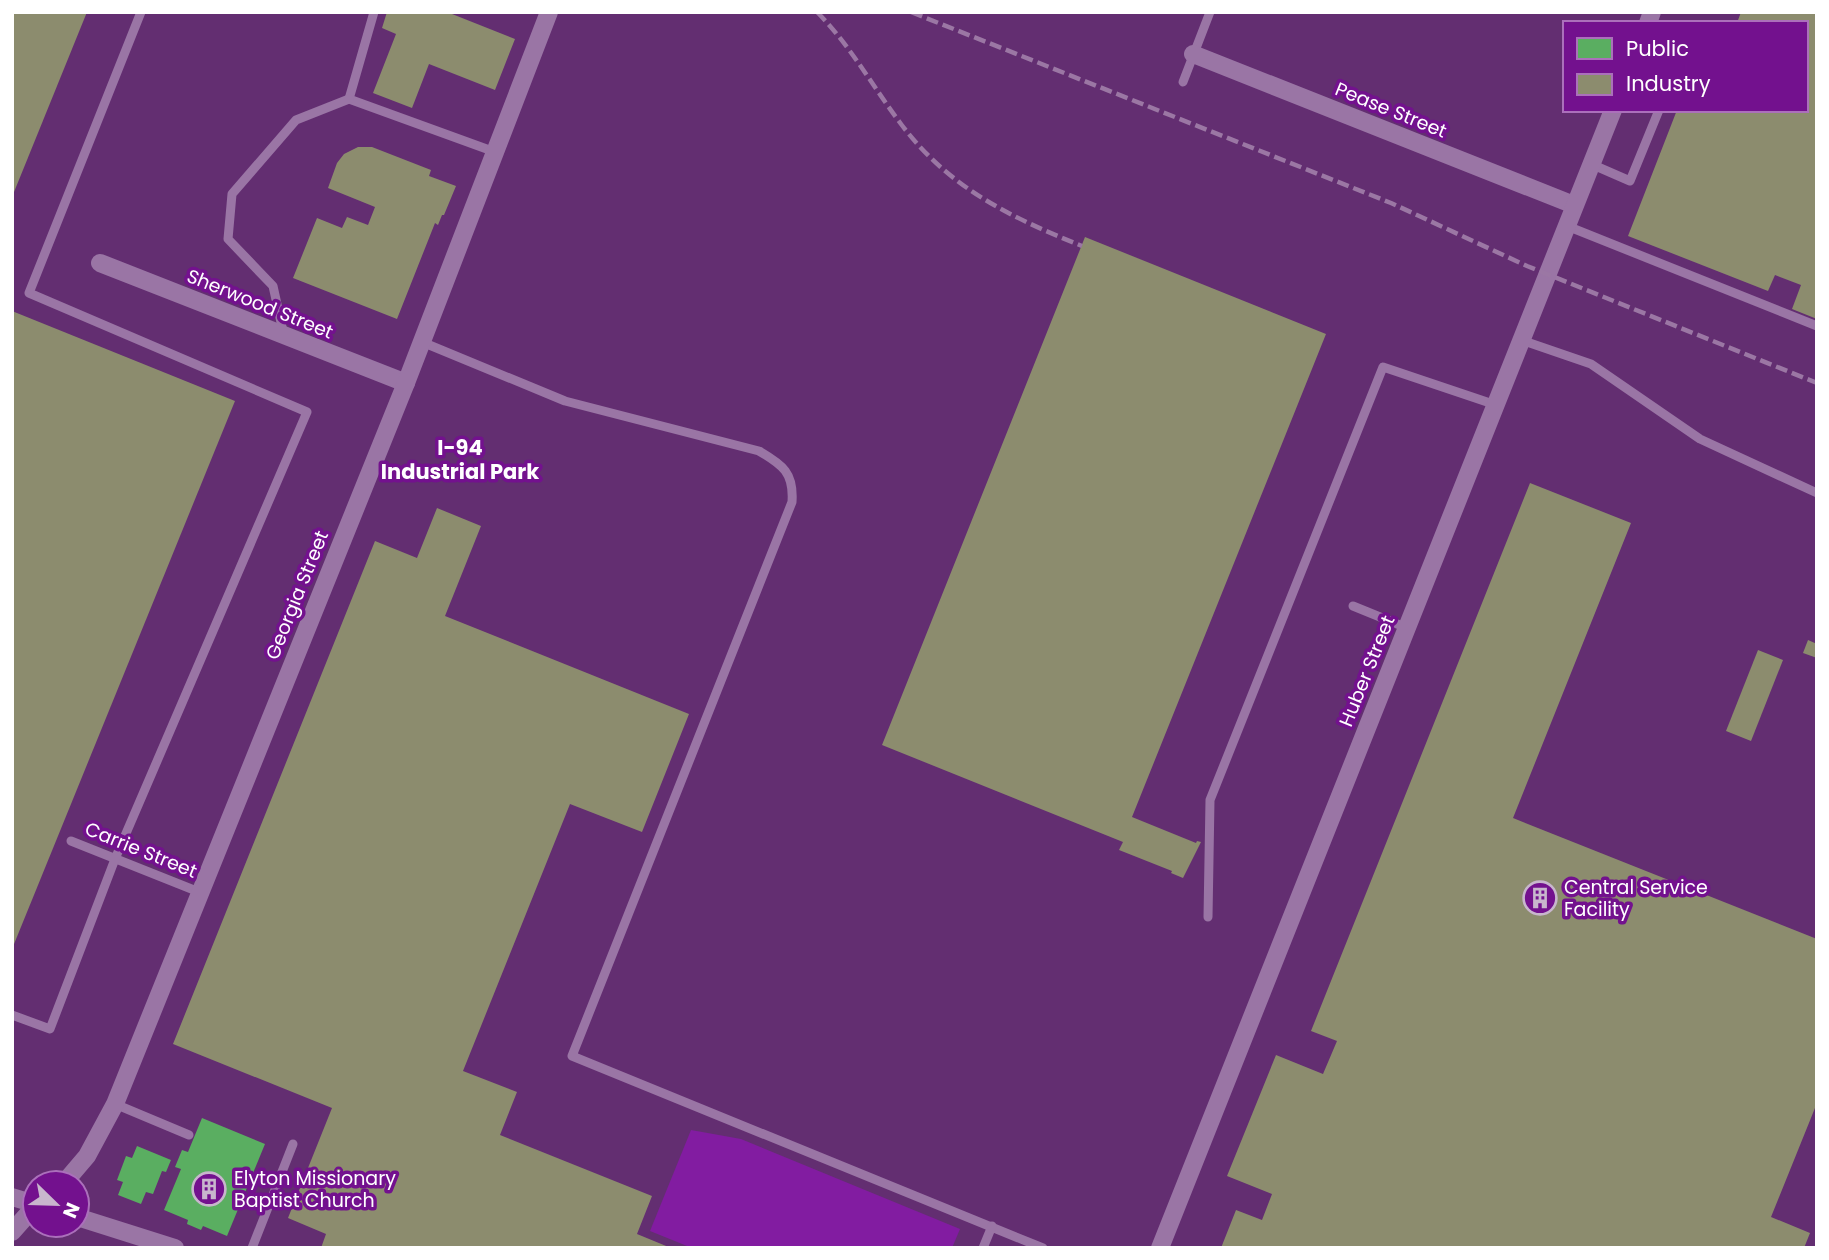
<svg xmlns="http://www.w3.org/2000/svg" width="1829" height="1260" font-family="Poppins,sans-serif">
<style>
.green{fill:#821ca1}
.public{fill:#5aae61}
.industry{fill:#8c8c6e}
.lines{fill:none;stroke-linecap:round;stroke-linejoin:round}
.lane{stroke:#9a75a5;stroke-width:9}
.street{stroke:#9a75a5;stroke-width:18}
.rail{stroke:#9b77a4;stroke-width:4.5;stroke-dasharray:12 5;stroke-linecap:butt}
.labels{text-anchor:middle;dominant-baseline:central;stroke-width:7;stroke-linejoin:round;paint-order:stroke}
.street-label{font-size:19px;fill:#fff;stroke:#73118e}
.poi-label{font-size:19px;fill:#fff;stroke:#73118e;text-anchor:start}
.neighbourhood-label{font-size:21px;font-weight:bold;fill:#fff;stroke:#73118e}
</style>
<rect width="100%" height="100%" fill="#632e71"/>
<path class="green" d="M 691,1130 L 741,1139 L 960,1229 L 952,1248 L 692,1248 L 650,1231 Z"/>
<g class="public">
<path d="M 202,1118 L 265,1144 L 227,1236 L 203,1226 L 201,1230 L 187,1224 L 188,1220 L 164,1210 L 181,1169 L 175,1167 L 182,1150 L 188,1152 Z"/>
<path d="M 137,1146 L 171,1160 L 166,1172 L 162,1171 L 153,1194 L 146,1192 L 141,1204 L 118,1195 L 123,1182 L 117,1180 L 126,1156 L 132,1158 Z"/>
</g>
<g class="industry">
<path d="M 12,12 L 87,12 L 12,197 Z"/>
<path d="M 387,12 L 447,12 L 515,39 L 495,90 L 429,64 L 412,108 L 373,93 L 396,34 L 382,28 Z"/>
<path d="M 1741,12 L 1817,12 L 1817,319 L 1792,309 L 1801,285 L 1775,275 L 1768,291 L 1628,236 L 1677,110 L 1806,110 L 1806,23 L 1737,23 Z"/>
<path d="M 358,147 L 372,147 L 431,170 L 429,176 L 456,186 L 444,215 L 442,215 L 438,225 L 435,223 L 397,319 L 293,278 L 317,218 L 342,228 L 347,217 L 368,225 L 375,207 L 328,188 L 337,163 L 344,154 Z"/>
<path d="M 1085,237 L 1326,334 L 1132,817 L 1196,843 L 1197,841 L 1201,842 L 1183,878 L 1171,873 L 1172,871 L 1119,850 L 1123,842 L 882,745 Z"/>
<path d="M 12,311 L 235,401 L 12,949 Z"/>
<path d="M 1530,483 L 1631,523 L 1513,818 L 1817,939 L 1817,1103 L 1771,1217 L 1810,1233 L 1804,1248 L 1221,1248 L 1236,1210 L 1262,1220 L 1272,1194 L 1227,1176 L 1276,1055 L 1323,1074 L 1337,1041 L 1311,1031 Z"/>
<path d="M 437,508 L 481,526 L 445,616 L 689,714 L 642,832 L 570,804 L 463,1071 L 517,1092 L 500,1135 L 652,1196 L 637,1234 L 671,1248 L 321,1248 L 326,1234 L 288,1218 L 332,1108 L 173,1044 L 375,541 L 417,558 Z"/>
<path d="M 1808,640 L 1817,644 L 1817,658 L 1803,653 Z"/>
<path d="M 1758,650 L 1783,660 L 1751,741 L 1726,731 Z"/>
</g>
<g class="lines">
<g class="lane">
<path d="M 374,12 L 349,99 L 495,152"/>
<path d="M 1183,82 L 1210,12"/>
<path d="M 1591,164 L 1630,181 L 1659,110"/>
<path d="M 1567,226 L 1817,326"/>
<path d="M 284,336 L 273,286 L 228,239 L 232,194 L 296,120 L 349,99"/>
<path d="M 1521,340 L 1591,364 L 1700,439 L 1817,493"/>
<path d="M 422,342 L 565,401 L 759,451 C 783,465 794,473 792,502 L 572,1056 L 1043,1248"/>
<path d="M 1353,606 L 1407,628"/>
<path d="M 71,841 L 199,892"/>
<path d="M 1208,917 L 1210,800 L 1383,367 L 1496,405"/>
<path d="M 12,1015 L 50,1029 L 115,859 L 307,412 L 29,293 L 141,12"/>
<path d="M 115,1104 L 189,1135"/>
<path d="M 252,1248 L 293,1144"/>
<path d="M 983,1248 L 992,1226"/>
</g>
<g class="street">
<path d="M 1648,23 L 1652,12"/>
<path d="M 1193,54 L 1574,205"/>
<path d="M 100,263 L 406,383"/>
<path d="M 64,1183 L 87,1156 L 115,1104 L 406,383 L 549,12"/>
<path d="M 12,1197 L 35,1204"/>
<path d="M 77,1217 L 175,1248"/>
<path d="M 12,1232 L 35,1206"/>
<path d="M 1160,1248 L 1613,110"/>
</g>
<g class="rail">
<path d="M 817,12 C 850,45 873,87 901,124 C 949,188 1010,217 1082,246"/>
<path d="M 911,12 L 1391,203 L 1527,266 L 1817,383"/>
</g>
</g>
<defs>
<symbol id="building-ring" viewBox="-11 -11 22 22"><circle r="9.5" fill="#73118e" stroke="#c8b6cd" stroke-width="1.5"/><path d="M-4-6H4V6H1V3H-1V6H-4ZM-2.5-4.3h1.7v1.8h-1.7ZM.8-4.3h1.7v1.8H.8ZM-2.5-1h1.7V.8h-1.7ZM.8-1h1.7V.8H.8Z" fill="#c8b6cd"/></symbol>
</defs>
<g fill-rule="evenodd">
<use href="#building-ring" x="1521" y="879" width="38" height="38"/>
<use href="#building-ring" x="190" y="1170" width="38" height="38"/>
</g>
<g class="labels">
<g class="street-label">
<text transform="translate(1391 110) rotate(22)">Pease Street</text>
<text transform="translate(260 304) rotate(22)">Sherwood Street</text>
<text transform="translate(297 595) rotate(-68)">Georgia Street</text>
<text transform="translate(1367 671) rotate(-68)">Huber Street</text>
<text transform="translate(141 850) rotate(22)">Carrie Street</text>
</g>
<g class="poi-label">
<text x="1564" y="887">Central Service<tspan x="1564" dy="22">Facility</tspan></text>
<text x="234" y="1178">Elyton Missionary<tspan x="234" dy="22">Baptist Church</tspan></text>
</g>
<g class="neighbourhood-label">
<text x="460" y="447">I-94<tspan x="460" dy="24">Industrial Park</tspan></text>
</g>
</g>
<rect width="1829" height="1260" fill="none" stroke="#ffffff" stroke-width="28"/>
<rect x="1563" y="21" width="245" height="91" fill="#73118e" stroke="#ab70bb" stroke-width="2"/>
<rect x="1577" y="38" width="35" height="21" fill="#5aae61" stroke="#ab70bb" stroke-width="2"/>
<text x="1626" y="56" font-size="21" fill="#ffffff">Public</text>
<rect x="1577" y="74" width="35" height="21" fill="#8c8c6e" stroke="#ab70bb" stroke-width="2"/>
<text x="1626" y="91" font-size="21" fill="#ffffff">Industry</text>
<g transform="translate(56 1204) rotate(113)"><circle r="33" fill="#73118e" stroke="#ab70bb" stroke-width="2"/>
<path d="M0-5L12 26L0 18L-12 26Z" fill="#c8b6cd"/>
<text y="-10" font-size="19" font-weight="bold" text-anchor="middle" fill="#ffffff">N</text>
</g>
</svg>
